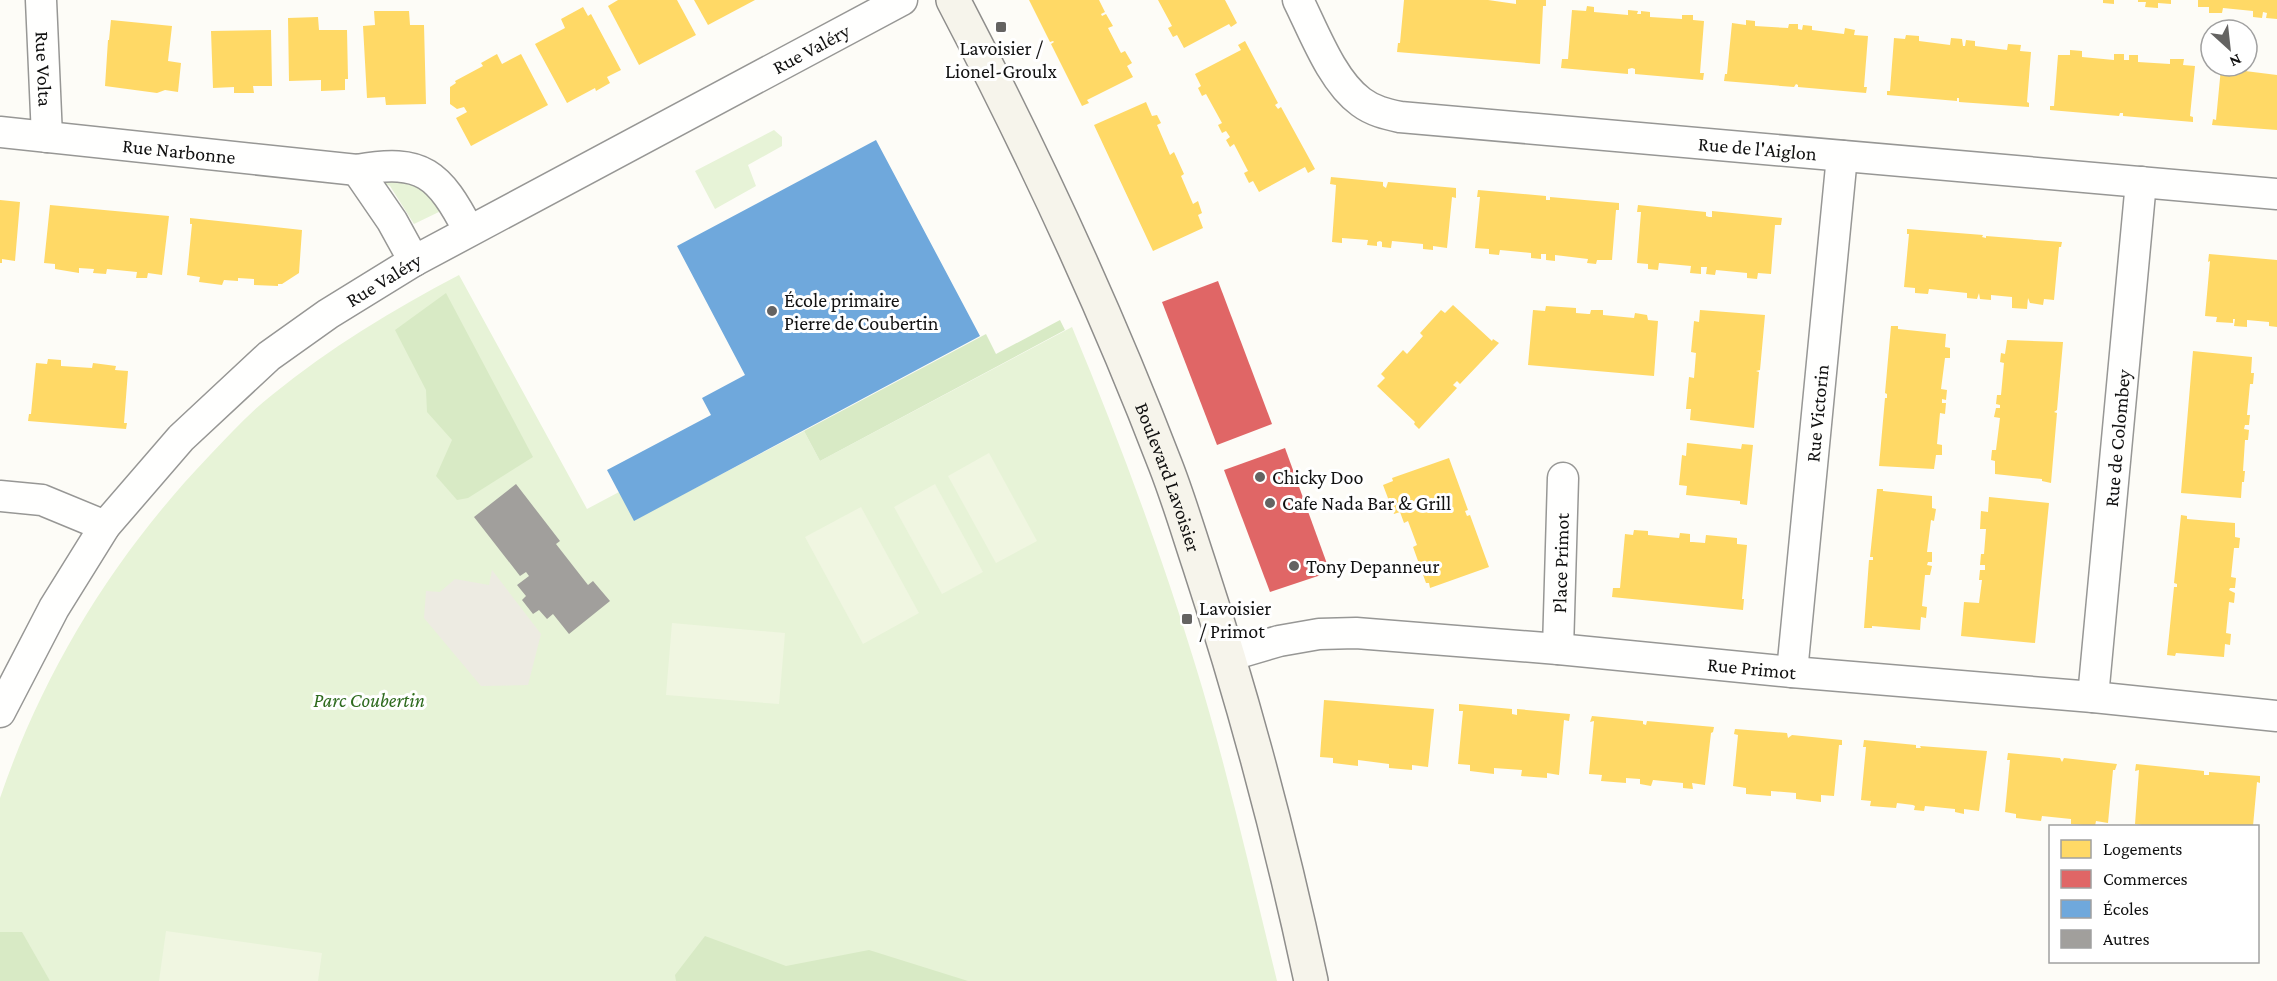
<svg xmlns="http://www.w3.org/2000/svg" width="2277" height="981" font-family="'Crimson Pro',serif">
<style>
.green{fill:#e7f3d7}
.forest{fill:#d8eac5}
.pitch{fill:#f0f6e1}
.plaza{fill:#edebe2}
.homes{fill:#ffd966}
.shops{fill:#e06666}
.schools{fill:#6fa8dc}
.building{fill:#a19f9c}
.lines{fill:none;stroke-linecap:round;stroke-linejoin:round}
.street-casing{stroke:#979795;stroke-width:33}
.secondary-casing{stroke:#8e8d8b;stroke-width:36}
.street{stroke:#fffffe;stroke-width:30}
.secondary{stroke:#f6f4eb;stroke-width:33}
.poi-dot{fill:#646362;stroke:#fff;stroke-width:2}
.labels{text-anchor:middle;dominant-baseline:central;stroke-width:6;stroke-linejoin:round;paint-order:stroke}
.poi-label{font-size:20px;fill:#111;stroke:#fff;text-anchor:start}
.street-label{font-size:20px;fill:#111;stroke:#fff}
.park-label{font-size:20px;font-style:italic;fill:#2f6b1f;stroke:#fff}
</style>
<rect width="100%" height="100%" fill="#fdfcf7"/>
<g class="green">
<path d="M 774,130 L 782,137 L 782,146 L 748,165 L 756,186 L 715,209 L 695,171 Z"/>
<path d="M 386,180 L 419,181 L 443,210 L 414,224 L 390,186 L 386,184 Z"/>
<path d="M 459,275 L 587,509 L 619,492 L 634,520 L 804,431 L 820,461 L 1072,327 C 1118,437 1160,550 1195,664 C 1227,768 1251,875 1277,981 L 0,981 L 0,798 C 44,669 116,553 210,455 C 229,435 249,413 272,395 C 330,348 392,310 459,275 Z"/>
</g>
<g class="forest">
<path d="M 446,293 L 533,457 L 468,498 L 457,500 L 436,476 L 452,440 L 427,412 L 426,390 L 395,330 Z"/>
<path d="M 1060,320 L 1065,330 L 820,461 L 804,431 L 986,334 L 996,354 Z"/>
<path d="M 0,932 L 22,932 L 50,981 L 0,981 Z"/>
<path d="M 705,936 L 786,966 L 869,950 L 968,981 L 676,981 L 675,975 Z"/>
</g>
<g class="pitch">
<path d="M 989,453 L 1037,541 L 996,563 L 948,476 Z"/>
<path d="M 935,484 L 983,572 L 942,594 L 894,507 Z"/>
<path d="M 861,507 L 919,613 L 863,644 L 805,537 Z"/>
<path d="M 672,623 L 785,633 L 779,704 L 666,695 Z"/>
<path d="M 166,931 L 322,953 L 318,981 L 159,981 Z"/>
</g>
<path class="plaza" d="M 492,570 L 541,634 L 528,685 L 481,686 L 424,618 L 426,591 L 440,592 L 455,579 L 489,585 Z"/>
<g class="homes">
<path d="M 618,0 L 677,0 L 696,35 L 639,65 L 608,6 Z"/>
<path d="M 694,0 L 755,0 L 708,25 Z"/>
<path d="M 1029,0 L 1099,0 L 1105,12 L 1101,14 L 1102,16 L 1106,14 L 1113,26 L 1108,28 L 1121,53 L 1125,51 L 1132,63 L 1127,66 L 1133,77 L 1087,100 L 1089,103 L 1082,106 L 1051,44 L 1054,42 L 1053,41 L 1050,42 Z"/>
<path d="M 1158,0 L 1225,0 L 1237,23 L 1231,27 L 1229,24 L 1184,48 L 1177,35 L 1173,37 L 1168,28 L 1172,26 Z"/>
<path d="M 1404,0 L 1488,0 L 1516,4 L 1516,0 L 1546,0 L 1546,6 L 1543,6 L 1540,64 L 1397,52 L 1398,43 L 1400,43 Z"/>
<path d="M 2103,0 L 2114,0 L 2114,4 L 2103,3 Z"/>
<path d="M 2138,0 L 2171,0 L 2171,4 L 2158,3 L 2158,8 L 2145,7 L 2146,2 L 2138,2 Z"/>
<path d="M 2198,0 L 2277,0 L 2277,19 L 2266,18 L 2267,13 L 2263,12 L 2262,18 L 2253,17 L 2253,11 L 2223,8 L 2222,13 L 2209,13 L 2209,7 L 2198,7 Z"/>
<path d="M 1587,6 L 1594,7 L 1594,12 L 1628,15 L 1628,10 L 1638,11 L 1637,14 L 1641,14 L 1641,11 L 1650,12 L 1650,17 L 1682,19 L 1682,15 L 1693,15 L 1693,20 L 1704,21 L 1700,73 L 1704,73 L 1703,80 L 1635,74 L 1635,69 L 1632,68 L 1628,69 L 1628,74 L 1561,68 L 1562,59 L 1568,59 L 1572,10 L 1586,11 Z"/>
<path d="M 583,7 L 588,16 L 591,14 L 621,70 L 607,77 L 610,83 L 596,91 L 595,88 L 567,103 L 535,44 L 565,28 L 561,19 Z"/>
<path d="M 374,11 L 409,11 L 410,25 L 424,25 L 426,104 L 386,105 L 385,97 L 367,98 L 363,26 L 375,25 Z"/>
<path d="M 318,17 L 319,30 L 347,30 L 348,79 L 345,79 L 345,90 L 321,91 L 321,80 L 289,81 L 288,18 Z"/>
<path d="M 111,20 L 172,26 L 168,61 L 181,63 L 178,92 L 165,90 L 157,93 L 105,86 L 108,40 L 109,40 Z"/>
<path d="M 1746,20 L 1755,21 L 1755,26 L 1788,28 L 1789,24 L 1798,24 L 1798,29 L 1802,30 L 1803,25 L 1812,26 L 1812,30 L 1844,34 L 1845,28 L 1855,30 L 1854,35 L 1868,36 L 1864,87 L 1867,87 L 1866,93 L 1798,87 L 1798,85 L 1796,84 L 1794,87 L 1724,81 L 1725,74 L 1727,74 L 1732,23 L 1746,25 Z"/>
<path d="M 271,30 L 272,86 L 253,86 L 254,93 L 234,93 L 234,87 L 213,88 L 211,31 Z"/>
<path d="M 1906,35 L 1919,36 L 1919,41 L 1950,45 L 1951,38 L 1962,39 L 1963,46 L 1965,46 L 1966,40 L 1975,41 L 1975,46 L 2007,50 L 2008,44 L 2021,45 L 2020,51 L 2031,52 L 2027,102 L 2029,103 L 2029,107 L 1959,102 L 1959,98 L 1957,98 L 1957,101 L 1887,95 L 1887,91 L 1890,91 L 1894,38 L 1905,39 Z"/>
<path d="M 1245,41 L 1278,103 L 1275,105 L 1278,109 L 1281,107 L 1315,169 L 1308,173 L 1305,167 L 1259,192 L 1253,181 L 1249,183 L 1244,173 L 1248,171 L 1234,144 L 1230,147 L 1226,140 L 1230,137 L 1226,131 L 1222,133 L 1218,125 L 1222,123 L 1206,94 L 1202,96 L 1198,88 L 1201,86 L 1195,74 L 1241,50 L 1238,45 Z"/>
<path d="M 2070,50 L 2082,51 L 2082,57 L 2114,60 L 2114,54 L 2124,54 L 2124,60 L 2129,60 L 2129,55 L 2138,55 L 2138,62 L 2170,64 L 2170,59 L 2184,59 L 2183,65 L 2195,66 L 2190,116 L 2193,117 L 2193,122 L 2123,116 L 2123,113 L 2120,113 L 2119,116 L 2050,110 L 2050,106 L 2054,106 L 2058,55 L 2070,55 Z"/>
<path d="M 497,54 L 502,64 L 521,54 L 548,105 L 471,146 L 456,118 L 467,112 L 464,107 L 457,109 L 450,104 L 450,87 L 456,83 L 455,81 L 483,66 L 481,63 Z"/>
<path d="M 2234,66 L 2245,66 L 2245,71 L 2277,75 L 2277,130 L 2212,125 L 2213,119 L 2216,120 L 2221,68 L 2233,69 Z"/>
<path d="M 1146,102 L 1152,116 L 1157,115 L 1161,123 L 1157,125 L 1170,155 L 1174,152 L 1184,174 L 1181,176 L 1193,204 L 1198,201 L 1202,213 L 1198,215 L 1203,228 L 1153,251 L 1094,125 Z"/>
<path d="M 1331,177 L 1383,182 L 1383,186 L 1386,188 L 1388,182 L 1456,188 L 1456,198 L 1452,197 L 1447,248 L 1433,246 L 1433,250 L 1423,249 L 1423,244 L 1392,241 L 1391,248 L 1382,247 L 1382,242 L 1380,241 L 1377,242 L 1377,246 L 1367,245 L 1368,240 L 1342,238 L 1342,243 L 1332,242 L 1336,185 L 1330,184 Z"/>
<path d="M 1478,190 L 1546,196 L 1546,200 L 1550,200 L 1550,197 L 1619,203 L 1619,210 L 1616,210 L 1612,260 L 1597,260 L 1596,264 L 1587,263 L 1588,259 L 1555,255 L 1555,261 L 1546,260 L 1546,254 L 1541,254 L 1541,259 L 1531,258 L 1531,253 L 1500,250 L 1499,255 L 1489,254 L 1489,249 L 1475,248 L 1480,197 L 1477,197 Z"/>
<path d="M 0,200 L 20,202 L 15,261 L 2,259 L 2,263 L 0,263 Z"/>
<path d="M 50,205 L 169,216 L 162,275 L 148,273 L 147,278 L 136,278 L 137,272 L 107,269 L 106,274 L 93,273 L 94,269 L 79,268 L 79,273 L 55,269 L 55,264 L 44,263 Z"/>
<path d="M 1638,205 L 1706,212 L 1706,216 L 1709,217 L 1712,217 L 1712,211 L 1782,218 L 1781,225 L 1775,225 L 1771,274 L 1758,273 L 1757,279 L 1747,278 L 1747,273 L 1716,270 L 1715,275 L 1706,274 L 1707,267 L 1701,267 L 1701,274 L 1690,273 L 1691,266 L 1659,263 L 1658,270 L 1648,269 L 1648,264 L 1637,263 L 1641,212 L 1637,212 Z"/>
<path d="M 190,218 L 302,230 L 299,273 L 282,284 L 278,284 L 278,286 L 254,285 L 254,279 L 238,278 L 238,281 L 224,280 L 222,285 L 199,282 L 200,277 L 187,275 L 192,224 L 190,224 Z"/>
<path d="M 1907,229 L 1983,235 L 1982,237 L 1986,238 L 1986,236 L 2062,242 L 2061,247 L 2059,247 L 2054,300 L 2044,299 L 2043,305 L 2030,303 L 2028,298 L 2027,309 L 2012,308 L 2012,297 L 1991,295 L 1991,300 L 1980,299 L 1979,293 L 1977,299 L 1967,298 L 1967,293 L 1929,289 L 1928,294 L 1915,293 L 1915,288 L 1904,287 L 1909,234 L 1907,234 Z"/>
<path d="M 2209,254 L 2277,260 L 2277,327 L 2269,326 L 2269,322 L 2247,320 L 2247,327 L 2234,326 L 2235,319 L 2233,319 L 2233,323 L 2216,322 L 2217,317 L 2205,316 L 2210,261 L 2208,262 Z"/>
<path d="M 1453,305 L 1492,341 L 1493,339 L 1499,343 L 1460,384 L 1457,381 L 1453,385 L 1457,388 L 1419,429 L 1414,424 L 1415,422 L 1377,386 L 1385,378 L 1381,374 L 1403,350 L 1407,354 L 1423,336 L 1420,333 L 1441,310 L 1445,313 Z"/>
<path d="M 1546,306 L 1576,308 L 1576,313 L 1588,314 L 1590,314 L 1591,310 L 1603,310 L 1603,315 L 1634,318 L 1635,313 L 1647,315 L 1648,320 L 1658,321 L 1654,376 L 1528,365 L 1533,310 L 1545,311 Z"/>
<path d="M 1700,310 L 1765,315 L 1760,370 L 1756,371 L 1759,372 L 1754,428 L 1690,420 L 1691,409 L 1686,409 L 1689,377 L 1694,378 L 1696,353 L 1691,352 L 1694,321 L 1699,322 Z"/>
<path d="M 1891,326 L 1898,326 L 1898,329 L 1946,334 L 1945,347 L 1950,348 L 1950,358 L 1945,358 L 1941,389 L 1947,390 L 1946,400 L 1942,399 L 1942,403 L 1946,403 L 1945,414 L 1940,413 L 1937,444 L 1942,445 L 1942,455 L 1936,455 L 1934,469 L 1879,466 L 1885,398 L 1887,398 L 1887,394 L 1885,393 Z"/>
<path d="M 2007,340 L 2063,342 L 2057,410 L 2054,412 L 2057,413 L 2051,483 L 2042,481 L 2042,479 L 1995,474 L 1995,461 L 1991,460 L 1992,450 L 1996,450 L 2000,418 L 1994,417 L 1996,408 L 2000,408 L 2000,405 L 1996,404 L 1997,395 L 2001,395 L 2004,363 L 2000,362 L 2001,353 L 2005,354 Z"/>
<path d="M 2193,351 L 2252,357 L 2251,373 L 2254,373 L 2253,384 L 2250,384 L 2247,415 L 2250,415 L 2249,425 L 2245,425 L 2244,429 L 2249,430 L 2248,440 L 2245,440 L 2243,471 L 2245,471 L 2244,482 L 2242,482 L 2241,498 L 2181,493 Z"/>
<path d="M 48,359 L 61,360 L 61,366 L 92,368 L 93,363 L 116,366 L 115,370 L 128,371 L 124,423 L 127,423 L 126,429 L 28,421 L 29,414 L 31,414 L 36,363 L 47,364 Z"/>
<path d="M 1687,443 L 1741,449 L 1742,444 L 1753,445 L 1747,505 L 1740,504 L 1740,501 L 1686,495 L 1687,486 L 1679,485 L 1682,455 L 1686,456 Z"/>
<path d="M 1449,458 L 1468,510 L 1465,511 L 1467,516 L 1470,515 L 1489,567 L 1430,588 L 1429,583 L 1426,583 L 1413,547 L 1417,545 L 1408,521 L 1404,523 L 1400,512 L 1394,514 L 1383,485 L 1393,481 L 1392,478 Z"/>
<path d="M 1877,489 L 1883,489 L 1883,491 L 1932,496 L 1932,508 L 1936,509 L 1934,521 L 1931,520 L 1927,552 L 1932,552 L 1932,562 L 1928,562 L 1927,565 L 1932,566 L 1930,575 L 1925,575 L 1922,606 L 1927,607 L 1926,618 L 1921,617 L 1920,630 L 1872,626 L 1872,628 L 1864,628 L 1869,560 L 1873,560 L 1873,557 L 1870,557 Z"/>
<path d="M 1989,497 L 2049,503 L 2035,643 L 1961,636 L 1964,602 L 1979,603 L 1982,580 L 1979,580 L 1980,570 L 1985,570 L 1985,565 L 1980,565 L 1981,554 L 1984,554 L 1986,529 L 1980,529 L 1981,511 L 1988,512 Z"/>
<path d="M 2181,515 L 2187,516 L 2187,519 L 2235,523 L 2235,537 L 2240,538 L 2239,548 L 2234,548 L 2231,577 L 2236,578 L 2235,588 L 2230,588 L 2229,590 L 2235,593 L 2234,603 L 2229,602 L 2226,633 L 2231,634 L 2230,645 L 2225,644 L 2224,657 L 2176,653 L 2175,656 L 2167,655 L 2174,587 L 2177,587 L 2177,584 L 2174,583 Z"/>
<path d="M 1634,530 L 1648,531 L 1648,535 L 1679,538 L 1680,533 L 1690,534 L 1690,542 L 1693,542 L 1705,543 L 1706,535 L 1737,538 L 1737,544 L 1747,545 L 1742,599 L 1744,599 L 1743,610 L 1612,597 L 1613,588 L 1620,588 L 1625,534 L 1633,535 Z"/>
<path d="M 1324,700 L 1434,709 L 1428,767 L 1412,765 L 1412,770 L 1389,768 L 1389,764 L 1358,760 L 1358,766 L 1333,763 L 1333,758 L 1320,757 Z"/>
<path d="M 1459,704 L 1512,709 L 1512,714 L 1517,715 L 1517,709 L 1570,714 L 1569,721 L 1564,720 L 1559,775 L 1547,773 L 1547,778 L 1521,776 L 1522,770 L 1494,768 L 1494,774 L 1470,771 L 1470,765 L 1458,764 L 1463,711 L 1459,711 Z"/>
<path d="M 1592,716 L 1643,721 L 1643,724 L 1646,725 L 1647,721 L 1714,727 L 1713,732 L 1711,733 L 1705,785 L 1692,783 L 1693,789 L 1683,788 L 1683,783 L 1653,780 L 1651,786 L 1640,784 L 1640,779 L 1626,778 L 1626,783 L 1601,781 L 1602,775 L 1589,774 L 1594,721 L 1590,722 Z"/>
<path d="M 1735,729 L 1787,733 L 1788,738 L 1792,735 L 1842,740 L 1842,745 L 1839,745 L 1834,796 L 1821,795 L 1821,802 L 1796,799 L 1796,793 L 1771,791 L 1771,796 L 1746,794 L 1746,788 L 1733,786 L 1738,735 L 1734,734 Z"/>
<path d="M 1864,740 L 1916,745 L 1916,748 L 1921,748 L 1920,746 L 1987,751 L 1979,811 L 1964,809 L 1964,814 L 1955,812 L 1955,809 L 1925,806 L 1924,811 L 1914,810 L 1915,806 L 1913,805 L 1897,803 L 1896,808 L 1870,806 L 1871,801 L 1861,800 L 1866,747 L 1863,747 Z"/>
<path d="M 2008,753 L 2060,758 L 2062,762 L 2064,758 L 2117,764 L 2115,770 L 2113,770 L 2108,823 L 2096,821 L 2095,826 L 2071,824 L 2071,819 L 2042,816 L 2041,821 L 2016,818 L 2016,814 L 2005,812 L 2010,760 L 2007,760 Z"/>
<path d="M 2136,764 L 2204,771 L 2204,775 L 2209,775 L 2209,772 L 2260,776 L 2260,783 L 2257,782 L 2253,826 L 2149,826 L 2135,824 L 2139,770 L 2135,771 Z"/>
</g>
<g class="shops">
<path d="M 1218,281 L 1272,424 L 1217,445 L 1162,302 Z"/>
<path d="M 1285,448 L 1330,572 L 1270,592 L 1224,470 Z"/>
</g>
<path class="schools" d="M 876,140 L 980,336 L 634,521 L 607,470 L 711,415 L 702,398 L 745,375 L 677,246 Z"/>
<path class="building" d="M 516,484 L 560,541 L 556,544 L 588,585 L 593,581 L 610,601 L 569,634 L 553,614 L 547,619 L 539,610 L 533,614 L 522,600 L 526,596 L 517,585 L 529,576 L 526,572 L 520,576 L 474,517 Z"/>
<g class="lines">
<defs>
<g id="street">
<path id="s1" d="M 41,0 L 47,137"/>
<path id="s2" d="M 1298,0 C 1314,32 1332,81 1361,102 C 1373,111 1386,114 1400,117 L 2277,194"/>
<path id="s3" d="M 0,132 L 357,170 C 423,158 439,174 469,231"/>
<path d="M 357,170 L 392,221 L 414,261"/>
<path d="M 0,496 L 42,500 L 105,526"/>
<path id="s4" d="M 1558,649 L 1563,478"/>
<path id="s5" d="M 1228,656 L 1279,641 L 1319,634 L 1356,633 L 1558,649 L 1792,672 L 2093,697 L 2277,716"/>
<path id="s6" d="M 1792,672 L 1842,156"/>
<path id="s7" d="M 2093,697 L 2141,182"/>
<path id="s8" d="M 0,712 L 54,608 L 105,526 L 181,438 L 269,356 L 328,314 L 414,261 L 902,0"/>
</g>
<g id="secondary">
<path id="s9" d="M 953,0 C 1032,151 1104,305 1165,464 C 1178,497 1188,531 1199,564 C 1244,701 1281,840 1311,981"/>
</g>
</defs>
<use href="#street" class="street-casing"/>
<use href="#secondary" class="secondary-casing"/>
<use href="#street" class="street"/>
<use href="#secondary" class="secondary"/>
</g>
<g class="poi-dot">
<rect x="995" y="21" width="12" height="12" rx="3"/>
<circle cx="772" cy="311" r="6"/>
<circle cx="1260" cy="477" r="6"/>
<circle cx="1270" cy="503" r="6"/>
<circle cx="1294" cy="566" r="6"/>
<rect x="1181" y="613" width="12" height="12" rx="3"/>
</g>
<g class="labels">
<g class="poi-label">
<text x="1001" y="48" text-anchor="middle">Lavoisier /<tspan x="1001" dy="23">Lionel-Groulx</tspan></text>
<text x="784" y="300">École primaire<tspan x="784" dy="23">Pierre de Coubertin</tspan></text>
<text x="1272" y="477">Chicky Doo</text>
<text x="1282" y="503">Cafe Nada Bar &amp; Grill</text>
<text x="1306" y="566">Tony Depanneur</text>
<text x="1199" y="608">Lavoisier<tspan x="1199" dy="23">/ Primot</tspan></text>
</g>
<g class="street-label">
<text stroke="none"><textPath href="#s8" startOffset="1074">Rue Valéry</textPath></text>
<text stroke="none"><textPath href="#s1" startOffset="69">Rue Volta</textPath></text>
<text stroke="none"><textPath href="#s2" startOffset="522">Rue de l'Aiglon</textPath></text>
<text stroke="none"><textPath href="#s3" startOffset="180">Rue Narbonne</textPath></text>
<text stroke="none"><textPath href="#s8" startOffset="588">Rue Valéry</textPath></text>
<text stroke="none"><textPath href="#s6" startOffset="260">Rue Victorin</textPath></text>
<text stroke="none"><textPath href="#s7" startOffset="260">Rue de Colombey</textPath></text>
<text stroke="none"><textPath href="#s9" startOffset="524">Boulevard Lavoisier</textPath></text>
<text stroke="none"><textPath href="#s4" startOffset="86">Place Primot</textPath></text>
<text stroke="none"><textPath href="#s5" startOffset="528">Rue Primot</textPath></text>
</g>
<g class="park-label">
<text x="369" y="700">Parc Coubertin</text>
</g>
</g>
<rect x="2049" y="825" width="210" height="138" fill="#ffffff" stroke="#a0a0a0" stroke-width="1.5"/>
<rect x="2061" y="840" width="30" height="18" fill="#ffd966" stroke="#a0a0a0" stroke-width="1.5"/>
<text x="2103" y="855" font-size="18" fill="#111111">Logements</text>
<rect x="2061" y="870" width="30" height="18" fill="#e06666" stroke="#a0a0a0" stroke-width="1.5"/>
<text x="2103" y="885" font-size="18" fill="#111111">Commerces</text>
<rect x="2061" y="900" width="30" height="18" fill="#6fa8dc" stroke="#a0a0a0" stroke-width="1.5"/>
<text x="2103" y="915" font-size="18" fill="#111111">Écoles</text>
<rect x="2061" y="930" width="30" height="18" fill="#a19f9c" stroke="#a0a0a0" stroke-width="1.5"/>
<text x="2103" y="945" font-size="18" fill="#111111">Autres</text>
<g transform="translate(2229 48) rotate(153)"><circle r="28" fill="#ffffff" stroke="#a0a0a0" stroke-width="1.5"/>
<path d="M0-4.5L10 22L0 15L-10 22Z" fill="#646362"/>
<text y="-9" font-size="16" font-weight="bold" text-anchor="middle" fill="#111111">N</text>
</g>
</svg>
